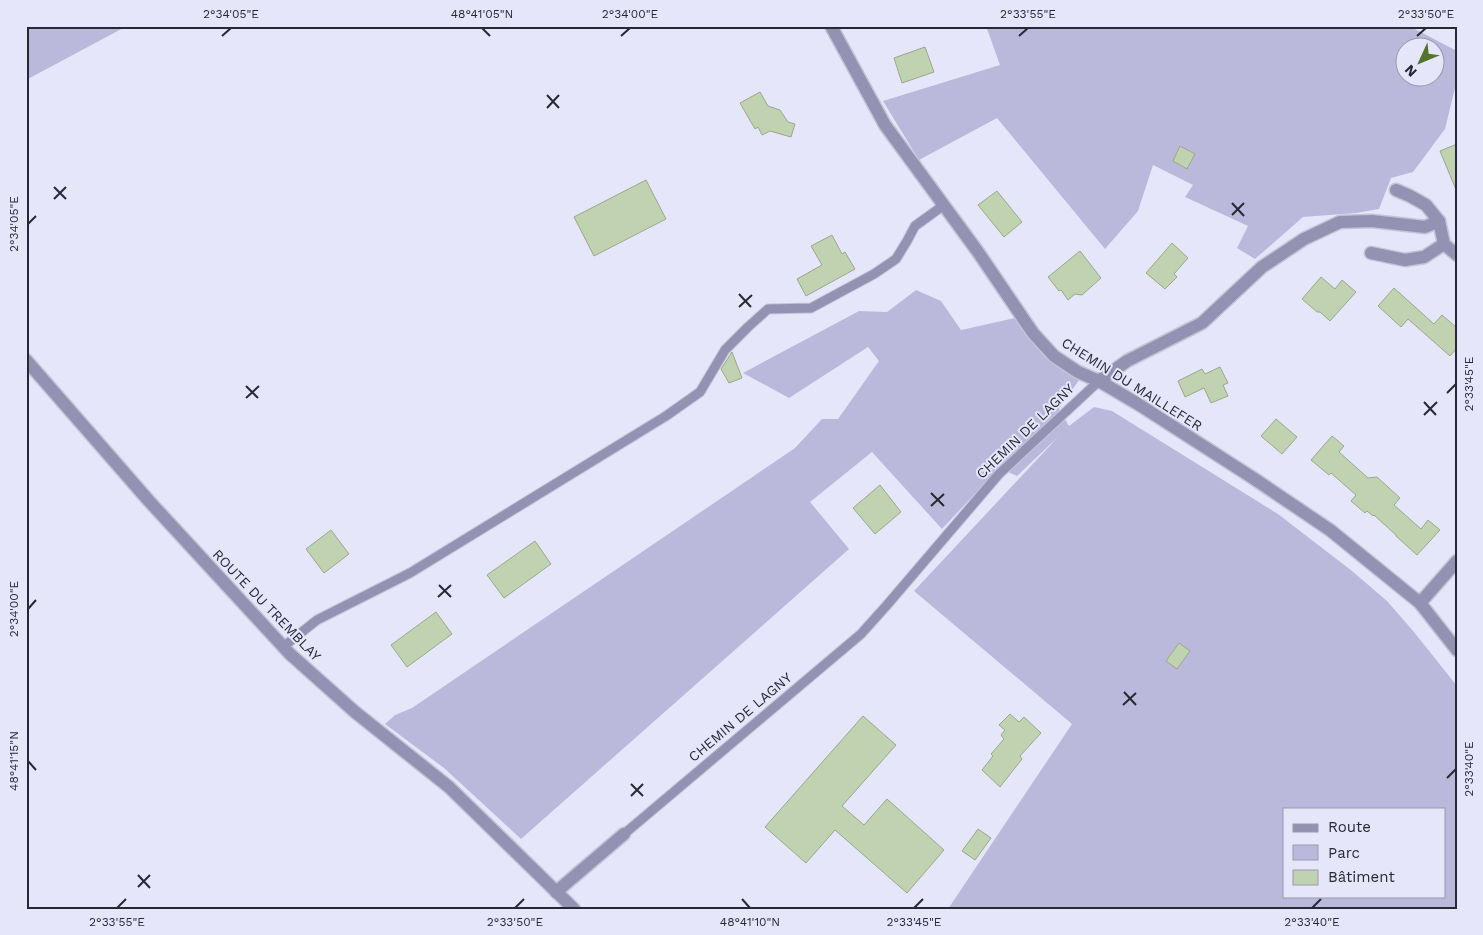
<svg xmlns="http://www.w3.org/2000/svg" width="1483" height="935" font-family="'Work Sans',sans-serif">
<style>
.green{fill:#bab9db;fill-rule:evenodd}
.building{fill:#c1d2b1;stroke:#98a98a}
.lines{fill:none;stroke-linecap:round;stroke-linejoin:round}
.lane-casing{stroke:#c4c4d7;stroke-width:11}
.street-casing{stroke:#c4c4d7;stroke-width:15}
.lane{stroke:#9392b3;stroke-width:9}
.street{stroke:#9392b3;stroke-width:12}
.ticks{fill:none;stroke:#282835;stroke-width:2}
.labels{text-anchor:middle;dominant-baseline:central;stroke-width:4;stroke-linejoin:round;paint-order:stroke}
.street-label{font-size:14px;fill:#282835;stroke:#e6e6fb}
.neatline{fill:none;stroke:#282835;stroke-width:2}
.ticks-label{font-size:12px;text-anchor:middle;fill:#282835}
</style>
<rect width="100%" height="100%" fill="#e6e6fb"/>
<g class="green">
<path d="M 26,26 L 127,26 L 26,80 Z"/>
<path d="M 986,26 L 1409,26 L 1457,51 L 1457,80 L 1445,129 L 1413,172 L 1391,178 L 1379,209 L 1356,213 L 1303,217 L 1255,259 L 1237,248 L 1248,226 L 1185,197 L 1193,185 L 1153,165 L 1138,211 L 1105,249 L 997,118 L 919,160 L 883,101 L 1000,65 ZM 1406,48 L 1436,48 L 1436,78 L 1406,78 Z"/>
<path d="M 916,290 L 941,301 L 961,330 L 1015,318 L 1044,356 L 1079,380 L 1059,409 L 1069,426 L 1094,407 L 1112,411 L 1278,514 L 1352,571 L 1387,601 L 1414,632 L 1457,686 L 1457,909 L 948,909 L 1072,724 L 914,591 L 1058,437 L 1017,476 L 999,468 L 942,529 L 872,452 L 810,502 L 849,549 L 521,839 L 444,768 L 385,724 L 395,715 L 412,708 L 748,480 L 795,448 L 822,419 L 838,419 L 879,361 L 868,347 L 789,398 L 743,373 L 859,311 L 887,312 ZM 1284,809 L 1444,809 L 1444,896 L 1284,896 Z"/>
</g>
<g class="building">
<path d="M 925,47 L 934,72 L 902,83 L 894,58 Z"/>
<path d="M 760,92 L 768,106 L 780,110 L 788,122 L 795,124 L 791,137 L 770,131 L 762,135 L 758,127 L 755,129 L 740,103 Z"/>
<path d="M 1457,144 L 1457,192 L 1440,151 Z"/>
<path d="M 1180,146 L 1195,154 L 1187,169 L 1173,161 Z"/>
<path d="M 646,180 L 666,219 L 594,256 L 574,217 Z"/>
<path d="M 997,191 L 1022,222 L 1004,237 L 978,205 Z"/>
<path d="M 832,235 L 842,254 L 845,252 L 855,269 L 806,296 L 797,279 L 822,265 L 811,246 Z"/>
<path d="M 1172,243 L 1188,258 L 1174,274 L 1177,277 L 1165,289 L 1146,273 Z"/>
<path d="M 1080,251 L 1101,278 L 1082,295 L 1075,294 L 1068,300 L 1061,290 L 1059,291 L 1048,277 Z"/>
<path d="M 1321,277 L 1335,289 L 1342,280 L 1356,292 L 1330,321 L 1320,312 L 1317,312 L 1302,299 Z"/>
<path d="M 1394,288 L 1434,324 L 1442,315 L 1457,328 L 1457,348 L 1450,356 L 1408,319 L 1401,327 L 1378,306 Z"/>
<path d="M 732,352 L 742,378 L 729,383 L 721,369 Z"/>
<path d="M 1220,367 L 1228,383 L 1223,385 L 1228,396 L 1211,403 L 1204,388 L 1185,397 L 1178,381 L 1202,369 L 1205,374 Z"/>
<path d="M 1276,419 L 1297,437 L 1282,454 L 1261,436 Z"/>
<path d="M 1332,436 L 1344,446 L 1339,452 L 1368,478 L 1377,477 L 1400,498 L 1394,505 L 1421,529 L 1428,520 L 1440,530 L 1417,555 L 1396,536 L 1396,535 L 1374,515 L 1373,516 L 1367,511 L 1365,513 L 1351,501 L 1356,495 L 1331,473 L 1329,475 L 1311,460 Z"/>
<path d="M 880,485 L 901,512 L 875,534 L 853,508 Z"/>
<path d="M 331,530 L 349,554 L 324,573 L 306,549 Z"/>
<path d="M 535,541 L 551,564 L 504,598 L 487,575 Z"/>
<path d="M 436,612 L 452,634 L 407,667 L 391,645 Z"/>
<path d="M 1179,643 L 1190,651 L 1177,669 L 1166,661 Z"/>
<path d="M 1010,714 L 1019,722 L 1024,717 L 1041,733 L 1020,756 L 1022,759 L 1000,787 L 982,770 L 993,756 L 991,754 L 1004,739 L 1001,735 L 1005,730 L 999,725 Z"/>
<path d="M 863,716 L 896,745 L 842,806 L 864,825 L 887,799 L 944,850 L 907,893 L 835,830 L 806,863 L 765,827 Z"/>
<path d="M 978,829 L 991,838 L 975,860 L 962,851 Z"/>
</g>
<g class="lines">
<defs>
<g id="lane">
<path d="M 283,647 L 317,620 L 410,573 L 666,416 L 700,392 L 725,350 L 748,327 L 768,309 L 811,308 L 874,274 L 896,259 L 907,241 L 915,226 L 944,205"/>
<path d="M 624,834 L 861,634 L 887,605 L 999,474 L 1099,381"/>
</g>
<g id="street">
<path d="M 831,26 L 885,125 L 978,252 L 1033,333 L 1054,356 L 1078,372 L 1099,381 L 1138,404 L 1253,478 L 1330,530 L 1420,603 L 1457,650"/>
<path d="M 1396,190 L 1410,196 L 1426,205 L 1439,221 L 1444,244 L 1457,255"/>
<path d="M 1371,253 L 1405,260 L 1424,257 L 1444,244"/>
<path d="M 26,360 L 149,501 L 290,654 L 355,712 L 449,787 L 574,909"/>
<path d="M 1099,381 L 1127,361 L 1202,323 L 1262,267 L 1304,239 L 1340,222 L 1372,221 L 1425,227 L 1439,221"/>
<path d="M 1420,603 L 1457,561"/>
<path d="M 556,892 L 624,834"/>
</g>
</defs>
<use href="#lane" class="lane-casing"/>
<use href="#street" class="street-casing"/>
<use href="#lane" class="lane"/>
<use href="#street" class="street"/>
</g>
<path class="ticks" d="M 482,28 L 490,36M 222,36 L 231,28M 621,36 L 630,28M 1019,36 L 1028,28M 1417,36 L 1426,28M 547,95 L 559,108M 547,108 L 559,95M 54,187 L 66,199M 54,199 L 66,187M 1232,203 L 1244,216M 1232,215 L 1244,203M 28,224 L 36,216M 739,294 L 751,307M 739,307 L 752,295M 246,386 L 258,398M 1447,393 L 1456,384M 246,398 L 259,386M 1424,402 L 1436,415M 1424,415 L 1437,402M 931,493 L 944,506M 931,506 L 944,494M 439,585 L 451,597M 438,597 L 451,585M 28,609 L 36,600M 1124,692 L 1136,705M 1123,705 L 1136,693M 28,761 L 36,770M 1447,778 L 1456,769M 631,784 L 643,796M 631,796 L 643,784M 138,875 L 150,888M 138,887 L 150,875M 742,899 L 750,908M 117,908 L 126,899M 515,908 L 524,899M 914,908 L 923,899M 1312,908 L 1321,899"/>
<g class="labels">
<g class="street-label">
<text transform="translate(1132 384) rotate(32)">CHEMIN DU MAILLEFER</text>
<text transform="translate(1025 431) rotate(-44)">CHEMIN DE LAGNY</text>
<text transform="translate(267 605) rotate(46)">ROUTE DU TREMBLAY</text>
<text transform="translate(740 717) rotate(-40)">CHEMIN DE LAGNY</text>
</g>
</g>
<rect width="1483" height="935" fill="none" stroke="#e6e6fb" stroke-width="55"/>
<rect x="1283" y="808" width="162" height="90" fill="#e6e6fb" stroke="#9a9aac"/>
<rect x="1293" y="824" width="25" height="8" fill="#9392b3" stroke="#9a9aac"/>
<text x="1328" y="832" font-size="15" fill="#282835">Route</text>
<rect x="1293" y="845" width="25" height="15" fill="#bab9db" stroke="#9a9aac"/>
<text x="1328" y="858" font-size="15" fill="#282835">Parc</text>
<rect x="1293" y="870" width="25" height="15" fill="#c1d2b1" stroke="#9a9aac"/>
<text x="1328" y="882" font-size="15" fill="#282835">Bâtiment</text>
<g transform="translate(1420 62) rotate(226)"><circle r="24" fill="#e6e6fb" stroke="#9a9aac"/>
<path d="M0-4L9 19L0 12L-9 19Z" fill="#53742b"/>
<text y="-8" font-size="14" font-weight="bold" text-anchor="middle" fill="#282835">N</text>
</g>
<rect x="28" y="28" width="1428" height="880" class="neatline"/>
<g class="ticks-label">
<text x="231" y="18">2°34'05"E</text>
<text x="482" y="18">48°41'05"N</text>
<text x="630" y="18">2°34'00"E</text>
<text x="1028" y="18">2°33'55"E</text>
<text x="1426" y="18">2°33'50"E</text>
<text transform="translate(14 224) rotate(-90)" y="4">2°34'05"E</text>
<text transform="translate(1469 384) rotate(-90)" y="4">2°33'45"E</text>
<text transform="translate(14 609) rotate(-90)" y="4">2°34'00"E</text>
<text transform="translate(14 761) rotate(-90)" y="4">48°41'15"N</text>
<text transform="translate(1469 769) rotate(-90)" y="4">2°33'40"E</text>
<text x="117" y="926">2°33'55"E</text>
<text x="515" y="926">2°33'50"E</text>
<text x="750" y="926">48°41'10"N</text>
<text x="914" y="926">2°33'45"E</text>
<text x="1312" y="926">2°33'40"E</text>
</g>
</svg>
